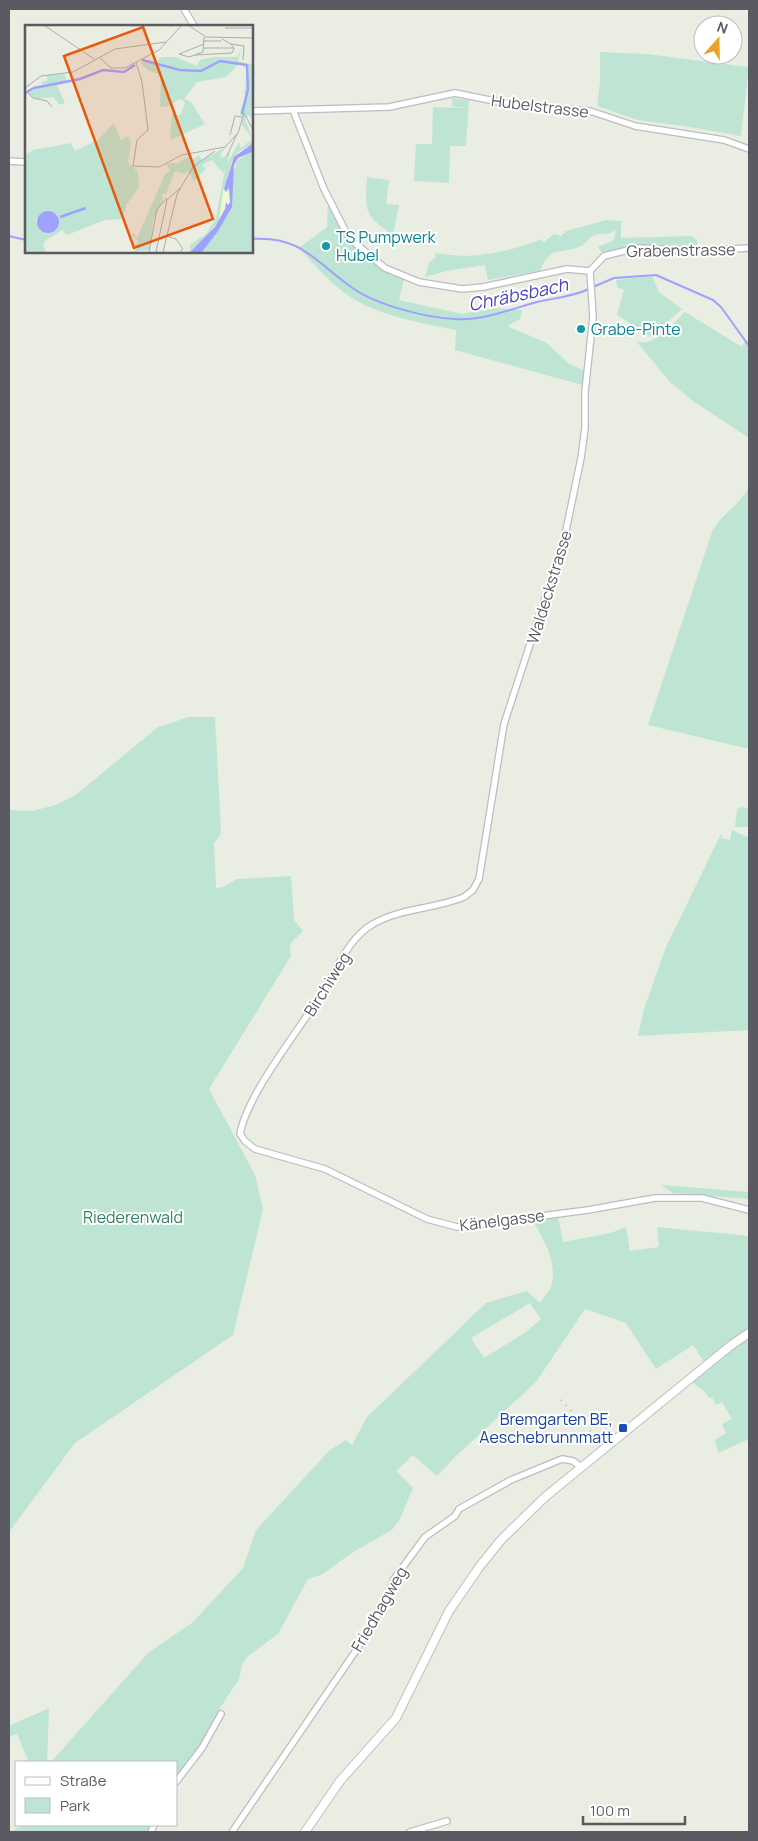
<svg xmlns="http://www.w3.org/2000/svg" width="758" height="1841" font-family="Manrope,sans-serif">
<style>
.green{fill:#bee5d3;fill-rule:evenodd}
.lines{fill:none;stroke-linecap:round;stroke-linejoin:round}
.stream{stroke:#a0a1ff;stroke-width:2}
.street-casing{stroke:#bdbcc3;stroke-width:8}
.secondary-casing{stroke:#c0bec7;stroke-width:10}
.street{stroke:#fff;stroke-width:5.5}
.secondary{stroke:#fff;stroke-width:8}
.rail{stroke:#b5b5b6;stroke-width:2;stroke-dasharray:1 6;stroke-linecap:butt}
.culture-dot{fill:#0f9aa8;stroke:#fff;stroke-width:2}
.transit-dot{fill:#1a4fb4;stroke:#fff;stroke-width:2}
.labels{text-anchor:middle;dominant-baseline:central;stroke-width:4;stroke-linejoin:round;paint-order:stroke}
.street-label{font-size:16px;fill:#5b5a63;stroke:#fff}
.culture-label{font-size:16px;fill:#0d838f;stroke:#fff;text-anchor:start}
.park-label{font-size:16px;fill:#338062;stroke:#fff}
.transit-label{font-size:16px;fill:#164399;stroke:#fff;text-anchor:end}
.water-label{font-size:18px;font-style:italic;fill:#4b43c2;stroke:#fff}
.inset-river{fill:none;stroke:#a0a1ff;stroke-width:2.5}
.inset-road{fill:none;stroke:#acaeab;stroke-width:1}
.view{fill:#e8590c;fill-opacity:0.15;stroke:#e8590c;stroke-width:2.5}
.inset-edge{fill:none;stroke:#5b5a63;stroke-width:2.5}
</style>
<rect width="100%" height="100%" fill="#e9ede2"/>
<g class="green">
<path d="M 600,52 L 646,54 L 749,67 L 741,136 L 690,127 L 638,120 L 597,106 L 600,82 Z"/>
<path d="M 452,98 L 469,100 L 466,146 L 450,146 L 449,183 L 414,181 L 416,144 L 432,144 L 433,107 L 466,108 L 452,106 Z"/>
<path d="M 367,177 L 389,180 L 386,204 L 399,205 L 393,235 C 364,215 365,212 367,177 Z"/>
<path d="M 328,202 C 347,242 361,262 404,279 L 399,300 L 462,314 L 495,308 L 522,310 L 520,319 L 507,326 L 547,343 L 568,363 L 587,372 L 586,386 L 455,350 L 456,330 C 424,324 376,315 349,296 C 330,283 315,265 299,248 L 327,227 Z"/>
<path d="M 607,220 L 621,221 L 621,238 L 692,236 L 697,240 L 697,254 L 665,251 L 664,246 C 642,245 623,248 602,253 L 598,247 L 614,240 L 616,230 C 608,236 602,232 593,236 C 589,238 586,244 581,246 C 562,255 550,244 540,271 L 488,280 L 485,265 L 446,271 L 425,277 L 429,263 L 436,257 L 435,253 C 473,260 506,253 542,239 L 543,243 L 554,234 L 561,236 L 566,231 Z"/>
<path d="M 652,276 L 659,292 L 682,309 L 651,337 L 617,315 L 624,290 L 617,287 L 616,280 Z"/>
<path d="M 685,312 L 742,347 L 745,341 L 749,341 L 749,438 L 693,401 L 670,382 L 636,341 C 654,349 673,323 685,312 Z"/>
<path d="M 749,487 L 749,747 L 745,748 L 648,725 L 712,532 C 721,514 740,505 749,487 Z"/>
<path d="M 189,717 L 215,717 L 221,834 L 214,843 L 216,888 L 223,887 L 237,879 L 291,876 L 294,920 L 303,931 L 290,944 L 291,956 L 209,1089 L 255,1175 L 263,1209 L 233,1335 L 75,1443 L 9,1532 L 9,810 L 32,811 L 56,805 L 77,794 L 158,727 Z"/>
<path d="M 742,807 L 749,809 L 749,827 L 735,827 L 737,809 Z"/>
<path d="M 732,830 L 749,838 L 749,1030 L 638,1036 L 644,1009 L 666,947 L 721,834 L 722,838 L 730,840 Z"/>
<path d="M 661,1185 L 749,1192 L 749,1199 L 673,1193 Z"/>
<path d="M 557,1212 L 563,1242 L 611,1233 L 626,1227 L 630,1251 L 659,1247 L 657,1227 L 749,1236 L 749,1330 L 705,1363 L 693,1345 L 656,1369 L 626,1323 L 585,1309 L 536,1382 L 456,1456 L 437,1476 L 413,1455 L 396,1471 L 413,1488 L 400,1519 L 392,1530 L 353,1552 L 321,1575 L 308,1579 L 278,1634 L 248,1656 L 242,1664 L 239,1679 L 220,1708 L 199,1748 L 176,1778 L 176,1762 L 51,1762 L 148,1653 L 193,1622 L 243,1568 L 256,1530 L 330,1450 L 346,1440 L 352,1445 L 367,1417 L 486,1303 L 527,1291 L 540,1303 C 543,1297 551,1290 552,1283 C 557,1259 542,1237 531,1217 ZM 530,1303 L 541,1319 L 526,1332 L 484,1358 L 471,1338 Z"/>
<path d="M 749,1336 L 749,1439 L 718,1453 L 715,1440 L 726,1433 L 722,1424 L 732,1419 L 722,1402 L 716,1405 L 712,1397 L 709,1398 L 705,1392 L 692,1382 Z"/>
<path d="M 49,1708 L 47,1762 L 29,1762 L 17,1734 L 9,1737 L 9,1726 Z"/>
<path d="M 25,1825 L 151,1825 L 148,1832 L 9,1832 L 9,1827 L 11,1831 Z"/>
</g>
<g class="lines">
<g class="stream">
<path d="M 9,236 L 26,240"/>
<path d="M 251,239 C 302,235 316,263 354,289 C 377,305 427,318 455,319 C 483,321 511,309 537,302 C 554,298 572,297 589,289"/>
<path d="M 593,287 L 614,278 L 656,275 L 713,300 L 721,307 L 749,346"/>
</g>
<defs>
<g id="street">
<path d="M 184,9 L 194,26"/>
<path d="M 293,110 L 324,189 L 349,238 L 385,268 L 419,282 L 462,289 L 483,287 L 567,269 L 590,271"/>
<path d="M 251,111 L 389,107 L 455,93 L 519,106 L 590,111 L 635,126 L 724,140 L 749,149"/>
<path d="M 9,161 L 26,162"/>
<path d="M 590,271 L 593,317 L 585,392 L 585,428 L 581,458 L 564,540 L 504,724 L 479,879 L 473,890 L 464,897 C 435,909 400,908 373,924 C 348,938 337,970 322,993 C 300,1029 247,1094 240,1134 L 245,1141 L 255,1149 L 325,1169 L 427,1219 L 457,1227 L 588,1210 L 655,1198 L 702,1198 L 749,1210"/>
<path d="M 590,271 L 604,256 L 637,248 L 698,251 L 749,248"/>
<path d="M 176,1782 L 202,1748 L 221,1714"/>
<path d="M 151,1832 L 154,1825"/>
<path d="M 232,1832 L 357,1649 L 385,1602 L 394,1579 L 425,1537 L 455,1516 L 459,1509 L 511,1480 L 562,1459 L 573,1461 L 581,1467"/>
<path d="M 410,1832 L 447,1821"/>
</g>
<path id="secondary" d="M 305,1832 L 340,1781 L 396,1718 L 449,1611 L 480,1566 L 501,1540 L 545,1497 L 730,1346 L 749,1333"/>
</defs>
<use href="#street" class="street-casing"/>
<use href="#secondary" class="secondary-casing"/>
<use href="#street" class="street"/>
<use href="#secondary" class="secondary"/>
<path class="rail" d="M 561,1400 L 602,1443"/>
</g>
<g class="culture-dot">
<circle cx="326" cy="246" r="5"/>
<circle cx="581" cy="329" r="5"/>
</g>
<rect class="transit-dot" x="618" y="1423" width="10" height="10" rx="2.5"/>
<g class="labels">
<g class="street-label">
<text transform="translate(540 106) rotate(7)">Hubelstrasse</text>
<text transform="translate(681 250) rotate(-1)">Grabenstrasse</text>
<text transform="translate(549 587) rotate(-73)">Waldeckstrasse</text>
<text transform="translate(327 984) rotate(-58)">Birchiweg</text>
<text transform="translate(502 1220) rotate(-7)">Känelgasse</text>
<text transform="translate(379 1609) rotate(-60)">Friedhagweg</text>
</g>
<g class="culture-label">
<text x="336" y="237">TS Pumpwerk<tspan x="336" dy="18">Hubel</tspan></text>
<text x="591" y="329">Grabe-Pinte</text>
</g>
<g class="park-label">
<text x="133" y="1217">Riederenwald</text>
</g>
<g class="transit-label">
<text x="613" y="1419">Bremgarten BE,<tspan x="613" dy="18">Aeschebrunnmatt</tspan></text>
</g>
<g class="water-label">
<text transform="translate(518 294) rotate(-12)">Chräbsbach</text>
</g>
</g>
<g transform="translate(25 25)">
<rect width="228" height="228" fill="#e9ede2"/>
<path d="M 216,25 L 213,36 L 227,39 L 227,93 L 223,90 L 220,94 L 227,113 L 217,100 L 215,86 L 221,72 L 219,68 L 223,44 L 214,39 L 201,52 L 172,57 L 159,74 L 166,77 L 180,99 L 145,115 L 147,88 L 151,91 L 156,89 L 160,77 L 154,74 L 145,81 L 135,82 L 136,49 L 124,46 L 114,37 L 130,39 L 136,32 L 150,32 L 172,41 L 175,35 L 188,32 L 212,32 ZM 40,49 L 41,56 L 31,58 L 40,78 L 35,80 L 28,72 L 11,74 L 2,68 L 18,61 L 16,57 L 23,55 L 21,50 ZM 89,98 L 96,115 L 103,111 L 106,117 L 103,137 L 113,147 L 114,162 L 102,179 L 97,194 L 80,195 L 42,210 L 37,205 L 20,216 L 18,221 L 21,227 L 0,227 L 0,130 L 8,125 L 46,118 L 50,126 L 74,114 ZM 21,186 L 33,190 L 19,205 L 10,195 ZM 226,115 L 227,119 L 213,127 L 206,138 L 194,196 L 178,216 L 165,226 L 165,220 L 181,209 L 191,193 L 200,144 L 198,148 L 187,135 L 177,140 L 181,144 L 169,156 L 163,145 L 160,149 L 150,146 L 141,169 L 137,169 L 138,176 L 128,195 L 125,225 L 108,227 L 111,224 L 108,221 L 114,217 L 107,211 L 103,213 L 109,208 L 112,213 L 140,149 L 145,146 L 141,138 L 153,138 L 165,131 L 167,135 L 174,130 L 177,135 L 201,122 L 195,130 L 197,133 L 205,128 L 202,139 L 214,117 L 216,123 ZM 227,126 L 227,227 L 177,227 L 207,182 L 206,157 L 212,136 Z" fill="#bee5d3" fill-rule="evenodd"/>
<path d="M 203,161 L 205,177 L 190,203 L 186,206 L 194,196 L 198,165 Z" fill="#edfad0"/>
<path d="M 227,119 L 227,127 L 213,133 L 209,140 L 207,182 L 193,206 L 177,227 L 165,227 L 190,202 L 200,184 L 201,177 L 203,180 L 205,177 L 204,163 L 201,167 L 199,164 L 209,132 ZM12 197a11 11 0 1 1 22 0a11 11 0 1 1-22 0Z" fill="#a0a1ff"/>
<path class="inset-river" d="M 117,35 L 155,45 L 176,46 L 195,36 L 222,40 L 223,64 L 217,89M 0,68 L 9,63 L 55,54 L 78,45 L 99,47 L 110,40M 35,192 L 61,183"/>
<path class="inset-road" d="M 19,0 L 69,34M 163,0 L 181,12 L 228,13M 200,3 L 228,3M 197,14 L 206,19 L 219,21 L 218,35M 178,16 L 196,16M 179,23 L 209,23M 154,29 L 164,32 L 178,27 L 179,12M 154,29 L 179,19M 170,30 L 207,28 L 209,24 L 206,19M 74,32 L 86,43 L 100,43 L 134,25 L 157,0M 111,37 L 117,57 L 123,105 L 112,115 L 108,141 L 134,142 L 157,130 L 200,122 L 213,108 L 219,88 L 228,105M 0,63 L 16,51 L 48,47 L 90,24 L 141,17M 0,65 L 8,73 L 22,76 L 27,82M 205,110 L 210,91 L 216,92M 202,131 L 212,109M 141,211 L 151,214 L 158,224 L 155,227M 124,227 L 132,184 L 142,173M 131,227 L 142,175 L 156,162M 138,227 L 152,169 L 168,142 L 190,126"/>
<path class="view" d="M 118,2 L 188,194 L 109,223 L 39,31 Z"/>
<rect width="228" height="228" class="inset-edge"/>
</g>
<rect width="758" height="1841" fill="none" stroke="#5b5a63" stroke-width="20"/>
<rect x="15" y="1761" width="162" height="65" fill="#ffffff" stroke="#bdbdc1"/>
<rect x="25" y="1777" width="25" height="8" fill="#ffffff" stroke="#bdbdc1"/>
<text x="60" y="1786" font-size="15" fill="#5b5a63">Straße</text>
<rect x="25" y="1798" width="25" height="15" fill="#bee5d3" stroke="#bdbdc1"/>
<text x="60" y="1811" font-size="15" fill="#5b5a63">Park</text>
<g transform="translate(718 40) rotate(20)"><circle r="24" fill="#ffffff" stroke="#bdbdc1"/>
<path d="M0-4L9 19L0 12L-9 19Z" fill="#e8a32c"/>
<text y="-8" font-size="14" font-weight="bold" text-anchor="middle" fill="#5b5a63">N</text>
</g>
<path d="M583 1816v8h102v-8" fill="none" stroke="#5b5a63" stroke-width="2.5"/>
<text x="590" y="1816" font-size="15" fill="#5b5a63" stroke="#ffffff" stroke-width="4" paint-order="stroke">100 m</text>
</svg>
